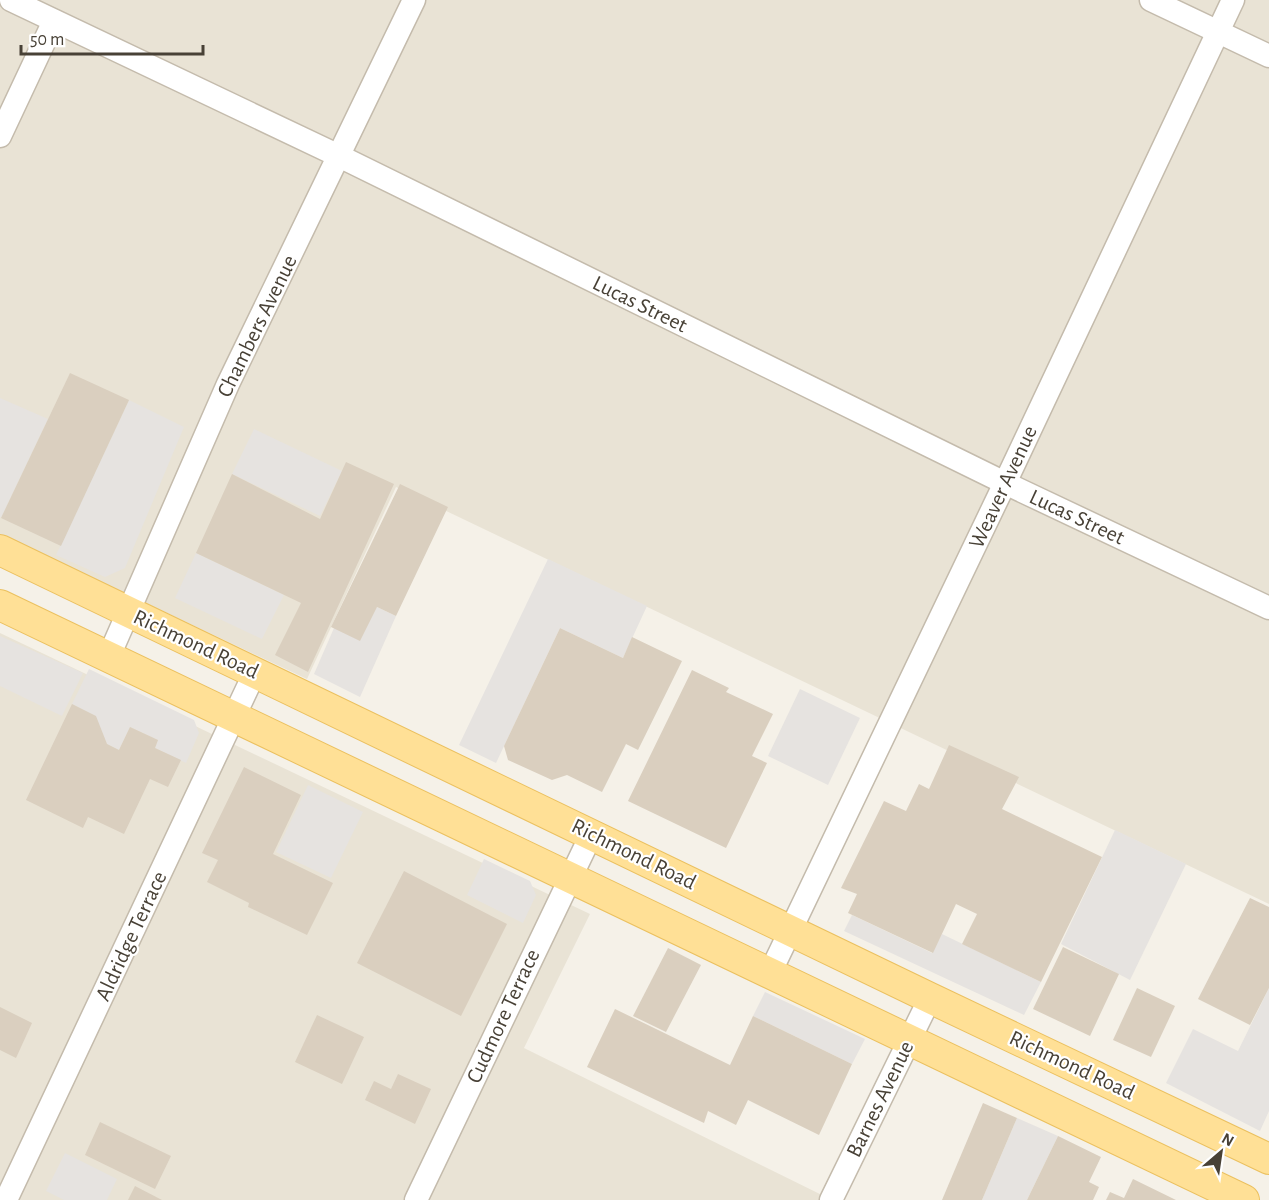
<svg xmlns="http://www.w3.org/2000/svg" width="1269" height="1200" font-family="'Alegreya Sans',sans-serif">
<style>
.residential{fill:#e9e3d5}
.parking{fill:#e6e3e0}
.building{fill:#dacfbf}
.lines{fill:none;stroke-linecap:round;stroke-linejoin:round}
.minor-casing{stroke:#c4bbac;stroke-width:25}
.major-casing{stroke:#ebc05f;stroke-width:32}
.minor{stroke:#fff;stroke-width:22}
.major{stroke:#ffe096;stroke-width:30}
.labels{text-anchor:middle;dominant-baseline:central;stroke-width:4.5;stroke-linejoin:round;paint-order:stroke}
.street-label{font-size:22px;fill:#484136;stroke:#fff}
</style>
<rect width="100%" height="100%" fill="#f5f1e8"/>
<g class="residential">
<path d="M 0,0 L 1269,0 L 1269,904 L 396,487 L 307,679 L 0,534 Z"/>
<path d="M 0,633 L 590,914 L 524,1048 L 832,1200 L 0,1200 Z"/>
</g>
<g class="parking">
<path d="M 0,398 L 48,419 L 1,518 L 0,517 Z"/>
<path d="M 129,400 L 184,427 L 125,568 L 105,577 L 56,555 Z"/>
<path d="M 254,429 L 342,471 L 320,516 L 232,474 Z"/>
<path d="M 196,553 L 284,595 L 262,639 L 175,598 Z"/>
<path d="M 548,559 L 647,606 L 623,658 L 560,628 L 496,763 L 459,745 Z"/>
<path d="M 377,607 L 396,616 L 360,697 L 314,674 L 334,628 Z"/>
<path d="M 0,636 L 83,673 L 62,716 L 0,686 Z"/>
<path d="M 89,669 L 194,720 L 199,733 L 186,763 L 155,748 L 158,740 L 130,727 L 119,750 L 107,744 L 95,716 L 72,704 Z"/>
<path d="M 800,689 L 860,718 L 828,785 L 768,756 Z"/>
<path d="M 308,785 L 363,812 L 331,878 L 276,852 Z"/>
<path d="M 1115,830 L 1186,864 L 1130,980 L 1061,944 Z"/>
<path d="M 484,859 L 530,881 L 536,895 L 523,923 L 467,895 Z"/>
<path d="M 852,915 L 932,953 L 942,934 L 1041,982 L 1024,1015 L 844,931 Z"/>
<path d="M 1269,988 L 1269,1111 L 1260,1131 L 1166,1083 L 1193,1029 L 1238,1051 Z"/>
<path d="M 765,992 L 865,1039 L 852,1064 L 753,1016 Z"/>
<path d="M 1017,1118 L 1058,1136 L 1027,1200 L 982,1200 Z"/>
<path d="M 65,1153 L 117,1179 L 107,1200 L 64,1200 L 46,1191 Z"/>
</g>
<g class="building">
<path d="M 70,373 L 129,400 L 61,546 L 1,518 Z"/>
<path d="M 346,462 L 394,484 L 308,672 L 275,655 L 301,603 L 196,553 L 232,474 L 320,519 Z"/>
<path d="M 400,484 L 448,507 L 396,616 L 377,607 L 360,641 L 331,627 Z"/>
<path d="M 560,628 L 623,658 L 632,637 L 682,661 L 638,750 L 626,744 L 602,792 L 567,775 L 552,780 L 508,760 L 504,746 Z"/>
<path d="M 692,670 L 729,688 L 726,692 L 773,714 L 752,756 L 767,763 L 726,848 L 628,801 Z"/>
<path d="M 72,704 L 96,716 L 107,744 L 119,750 L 130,727 L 158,740 L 155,748 L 181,760 L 168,787 L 150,779 L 124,834 L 88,817 L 83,828 L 26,800 Z"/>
<path d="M 949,745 L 1019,777 L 1002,809 L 1102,857 L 1041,982 L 962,944 L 977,914 L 956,904 L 933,953 L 848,913 L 857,894 L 841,888 L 884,801 L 906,811 L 919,784 L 929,789 Z"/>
<path d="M 244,767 L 301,795 L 273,854 L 333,883 L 307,935 L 248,907 L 249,903 L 207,882 L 218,860 L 202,853 Z"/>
<path d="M 404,871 L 507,924 L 461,1016 L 357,963 Z"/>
<path d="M 1250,898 L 1269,907 L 1269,988 L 1250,1025 L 1198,999 Z"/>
<path d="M 1063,947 L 1119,974 L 1090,1036 L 1033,1009 Z"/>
<path d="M 668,948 L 701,965 L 666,1032 L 633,1016 Z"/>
<path d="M 1137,988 L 1175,1006 L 1151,1057 L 1113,1040 Z"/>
<path d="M 0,1007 L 32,1023 L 16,1058 L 0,1050 Z"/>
<path d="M 615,1009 L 730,1065 L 753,1016 L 852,1064 L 819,1135 L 748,1100 L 736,1125 L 708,1111 L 704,1123 L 587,1067 Z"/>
<path d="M 317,1015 L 364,1037 L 342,1084 L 295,1062 Z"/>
<path d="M 398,1074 L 431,1089 L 415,1124 L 365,1100 L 374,1081 L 391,1089 Z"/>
<path d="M 983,1103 L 1017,1118 L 982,1200 L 942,1200 Z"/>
<path d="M 100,1122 L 171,1156 L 155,1189 L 85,1155 Z"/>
<path d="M 1058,1136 L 1101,1157 L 1089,1182 L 1099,1187 L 1093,1200 L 1027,1200 Z"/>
<path d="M 1133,1179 L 1176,1200 L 1106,1200 L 1110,1192 L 1124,1198 Z"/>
<path d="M 135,1186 L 162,1200 L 128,1200 Z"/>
</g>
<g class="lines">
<defs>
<g id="minor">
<path d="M 11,0 L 339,156 L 1005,483 L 1269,608"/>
<path d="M 1151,0 L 1269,56"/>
<path d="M 0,136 L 54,21"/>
<path d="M 109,656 L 228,384 L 414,0"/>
<path d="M 770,973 L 1005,483 L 1233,0"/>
<path d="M 6,1200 L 255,672"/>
<path d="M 416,1200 L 592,833"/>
<path d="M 831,1200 L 930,998"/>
</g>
<g id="major">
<path d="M 0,550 L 930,998 L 1269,1159"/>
<path d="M 0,605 L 1244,1200"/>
</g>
</defs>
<use href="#minor" class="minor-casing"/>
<use href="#major" class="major-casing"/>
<use href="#minor" class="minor"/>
<use href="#major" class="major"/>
</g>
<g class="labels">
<g class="street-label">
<text transform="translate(640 304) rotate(26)">Lucas Street</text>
<text transform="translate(257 326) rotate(-64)">Chambers Avenue</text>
<text transform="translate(1003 487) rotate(-65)">Weaver Avenue</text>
<text transform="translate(1077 517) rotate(25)">Lucas Street</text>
<text transform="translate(196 644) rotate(25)">Richmond Road</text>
<text transform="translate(634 854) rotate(26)">Richmond Road</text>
<text transform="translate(131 936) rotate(-65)">Aldridge Terrace</text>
<text transform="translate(503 1016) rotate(-65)">Cudmore Terrace</text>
<text transform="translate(1072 1065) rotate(25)">Richmond Road</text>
<text transform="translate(880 1099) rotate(-64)">Barnes Avenue</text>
</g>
</g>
<g transform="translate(1221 1152) rotate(29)" stroke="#ffffff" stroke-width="4.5" paint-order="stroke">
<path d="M0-4.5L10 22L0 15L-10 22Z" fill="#484136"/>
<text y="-9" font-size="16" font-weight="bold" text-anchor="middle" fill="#484136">N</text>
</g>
<path d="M21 45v9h182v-9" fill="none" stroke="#484136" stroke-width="3"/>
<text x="30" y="45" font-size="18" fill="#484136" stroke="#ffffff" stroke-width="4.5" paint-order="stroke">50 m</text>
</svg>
